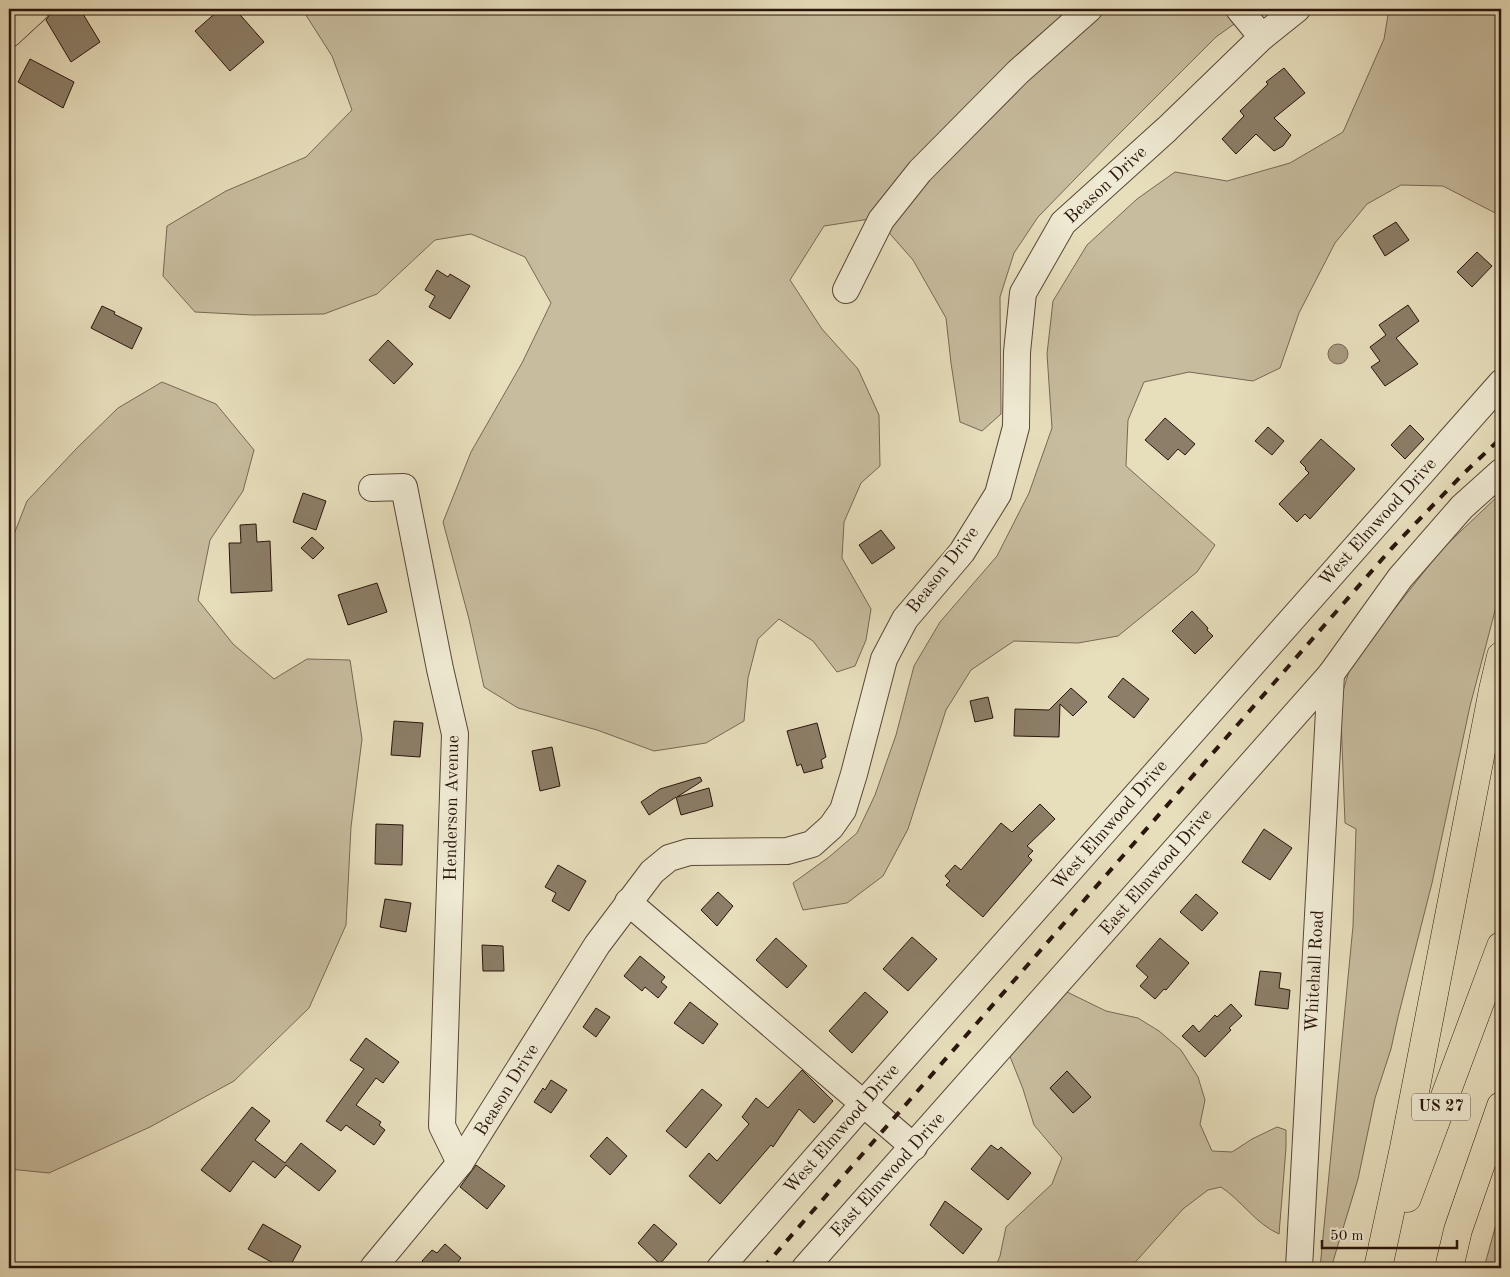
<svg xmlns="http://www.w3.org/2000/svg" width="1510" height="1277" font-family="'Old Standard TT',serif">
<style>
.green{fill:#c7bc9e;stroke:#786855;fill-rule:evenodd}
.water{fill:#a79a80;stroke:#756552}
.building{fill:#8c7e68;stroke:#2a150c}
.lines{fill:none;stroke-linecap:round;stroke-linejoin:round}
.minor-casing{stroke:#594738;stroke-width:28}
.major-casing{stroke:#2a150c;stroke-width:29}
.highway-casing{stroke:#2a150c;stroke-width:29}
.minor{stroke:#efead3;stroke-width:26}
.major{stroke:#e7debc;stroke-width:28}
.highway{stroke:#e7debc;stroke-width:28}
.rail{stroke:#2a150c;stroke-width:4;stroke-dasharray:9 9;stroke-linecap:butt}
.labels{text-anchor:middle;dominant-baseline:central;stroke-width:4;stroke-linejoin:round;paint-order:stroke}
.shield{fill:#efead3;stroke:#655548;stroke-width:1}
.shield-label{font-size:16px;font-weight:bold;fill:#2a150c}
.street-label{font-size:18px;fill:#2a150c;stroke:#efead3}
</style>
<rect width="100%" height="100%" fill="#e7debc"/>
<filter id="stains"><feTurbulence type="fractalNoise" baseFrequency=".004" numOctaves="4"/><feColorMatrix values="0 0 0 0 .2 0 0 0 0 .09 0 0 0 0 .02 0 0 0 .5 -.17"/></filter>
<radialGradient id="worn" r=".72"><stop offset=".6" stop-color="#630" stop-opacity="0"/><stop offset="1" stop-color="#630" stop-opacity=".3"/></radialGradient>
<g class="green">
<path d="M 302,9 L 1255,9 L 1216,37 L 1113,140 L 1038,217 L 1014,253 L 1000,297 L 1001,414 L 982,431 L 960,422 L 951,363 L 946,318 L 913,260 L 876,218 L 824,226 L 790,280 L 822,329 L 858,369 L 879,415 L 880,466 L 861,483 L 844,522 L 842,558 L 871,609 L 866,640 L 855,666 L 837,672 L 813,641 L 779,619 L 758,639 L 748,678 L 744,721 L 706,743 L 654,751 L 597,730 L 518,708 L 484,687 L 469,619 L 443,522 L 471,452 L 522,363 L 551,303 L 525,257 L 471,234 L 435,240 L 377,294 L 324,314 L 253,315 L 195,312 L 163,276 L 167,226 L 226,191 L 306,157 L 352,110 L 332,56 Z"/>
<path d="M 1389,9 L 1501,9 L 1501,216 L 1443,186 L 1401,185 L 1367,204 L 1335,243 L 1299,313 L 1280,368 L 1253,381 L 1189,372 L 1144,382 L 1128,420 L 1126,466 L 1215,545 L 1197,572 L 1118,636 L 1078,643 L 1014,641 L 971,670 L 946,710 L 908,829 L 883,876 L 847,903 L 803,910 L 793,883 L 829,857 L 857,833 L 875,795 L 896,735 L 914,666 L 940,622 L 997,556 L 1029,493 L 1052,428 L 1047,354 L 1053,301 L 1087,245 L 1137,199 L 1175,172 L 1227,181 L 1290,163 L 1343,132 L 1384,39 Z"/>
<path d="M 162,382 L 216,404 L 254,450 L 243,491 L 210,540 L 198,600 L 233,644 L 274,679 L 307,659 L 350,660 L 362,739 L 351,827 L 346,925 L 309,1008 L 234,1081 L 150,1127 L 49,1173 L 9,1169 L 9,547 L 27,501 L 77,448 L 118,408 Z"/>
<path d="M 1501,493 L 1501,588 L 1470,706 L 1432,883 L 1398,1017 L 1391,1049 L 1375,1098 L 1358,1179 L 1331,1268 L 1320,1268 L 1353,926 L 1356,829 L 1345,823 L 1341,718 L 1343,691 L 1349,671 L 1359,654 L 1442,549 Z"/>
<path d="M 1067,992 L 1106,1011 L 1138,1018 L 1159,1031 L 1181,1050 L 1198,1077 L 1205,1100 L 1200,1124 L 1212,1151 L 1232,1152 L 1252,1139 L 1277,1127 L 1286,1130 L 1286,1148 L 1279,1234 C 1256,1224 1242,1201 1221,1187 L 1208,1190 L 1183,1209 L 1130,1268 L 995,1268 L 1000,1256 L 1006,1227 L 1052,1184 L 1062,1158 L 1034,1125 L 1023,1089 L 1009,1054 ZM 1067,1072 L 1091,1097 L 1073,1113 L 1050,1088 Z"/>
<path d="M 1501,1206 L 1501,1238 L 1495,1268 L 1484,1268 Z"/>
</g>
<circle class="water" cx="1338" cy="354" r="10"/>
<g class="building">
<path d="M 50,9 L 80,9 L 100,42 L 71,62 L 46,20 L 50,14 Z"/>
<path d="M 220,9 L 235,9 L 264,42 L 230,71 L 195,31 Z"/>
<path d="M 30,59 L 74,82 L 63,108 L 18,82 Z"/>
<path d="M 1284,68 L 1305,93 L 1274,118 L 1291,135 L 1283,146 L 1274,151 L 1256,134 L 1236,154 L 1222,139 L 1244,116 L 1240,111 L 1268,84 L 1266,82 Z"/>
<path d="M 1396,222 L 1409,240 L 1385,256 L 1373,236 Z"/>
<path d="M 1477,252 L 1492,266 L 1472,287 L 1457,272 Z"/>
<path d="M 437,270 L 448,277 L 450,274 L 470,286 L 450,319 L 429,307 L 435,296 L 425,290 Z"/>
<path d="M 1408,305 L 1419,321 L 1396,338 L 1418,364 L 1385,386 L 1371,367 L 1380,361 L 1370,347 L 1386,335 L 1379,325 Z"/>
<path d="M 102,306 L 115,312 L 114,314 L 142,328 L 132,349 L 91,328 Z"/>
<path d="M 388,340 L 413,364 L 394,384 L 369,360 Z"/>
<path d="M 1165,418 L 1195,444 L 1185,455 L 1178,449 L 1168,460 L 1145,440 Z"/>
<path d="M 1410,425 L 1424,439 L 1405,459 L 1391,445 Z"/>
<path d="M 1268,427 L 1284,441 L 1272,455 L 1255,441 Z"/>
<path d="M 1321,439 L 1355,469 L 1310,519 L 1305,514 L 1297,522 L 1279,504 L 1309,473 L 1305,469 L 1306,468 L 1300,462 Z"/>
<path d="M 303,493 L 326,501 L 316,530 L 293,522 Z"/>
<path d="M 256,524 L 257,542 L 270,541 L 272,591 L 231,593 L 229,543 L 241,543 L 240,525 Z"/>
<path d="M 881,530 L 895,548 L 872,564 L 859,545 Z"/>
<path d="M 312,537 L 324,548 L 313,559 L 301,548 Z"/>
<path d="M 377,583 L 387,612 L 348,625 L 338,595 Z"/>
<path d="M 1192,611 L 1208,628 L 1207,630 L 1213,636 L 1195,654 L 1172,631 Z"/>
<path d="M 1123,678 L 1149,699 L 1134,718 L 1108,697 Z"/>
<path d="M 1071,688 L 1087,702 L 1073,716 L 1060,704 L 1059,737 L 1014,736 L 1015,709 L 1049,710 Z"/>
<path d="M 988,697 L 993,718 L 975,722 L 970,701 Z"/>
<path d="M 394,721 L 423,723 L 420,757 L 391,755 Z"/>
<path d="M 817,723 L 826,757 L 821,760 L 823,768 L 804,773 L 801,764 L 797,766 L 787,731 Z"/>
<path d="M 552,747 L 560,786 L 540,791 L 532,751 Z"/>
<path d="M 700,777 L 702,781 L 677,797 L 709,788 L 713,806 L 681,815 L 676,797 L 649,815 L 641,802 L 660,789 Z"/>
<path d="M 1040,804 L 1055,819 L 1027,846 L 1033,851 L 1028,856 L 1032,860 L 983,917 L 946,885 L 950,881 L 945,876 L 955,865 L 961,870 L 1001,823 L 1012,832 Z"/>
<path d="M 376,824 L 403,825 L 402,865 L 375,864 Z"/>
<path d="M 1264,829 L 1292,848 L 1270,880 L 1242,862 Z"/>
<path d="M 558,865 L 586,881 L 569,911 L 552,901 L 556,893 L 545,887 Z"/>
<path d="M 718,892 L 733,906 L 717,926 L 701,910 Z"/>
<path d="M 1196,894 L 1218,913 L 1202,931 L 1180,912 Z"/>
<path d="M 385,899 L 411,903 L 406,932 L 380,927 Z"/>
<path d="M 912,937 L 937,959 L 908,991 L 883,969 Z"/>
<path d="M 776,938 L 807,966 L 787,988 L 756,960 Z"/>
<path d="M 1160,938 L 1189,963 L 1166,990 L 1164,989 L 1155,999 L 1140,986 L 1148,977 L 1136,966 Z"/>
<path d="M 482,945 L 503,946 L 504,971 L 483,971 Z"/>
<path d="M 640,956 L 665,977 L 661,982 L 667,987 L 658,998 L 645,987 L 642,991 L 624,976 Z"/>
<path d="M 1260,971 L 1281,973 L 1279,988 L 1290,990 L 1288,1009 L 1255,1005 Z"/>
<path d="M 865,992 L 888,1012 L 852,1053 L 829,1031 Z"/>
<path d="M 690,1002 L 718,1024 L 703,1044 L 674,1023 Z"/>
<path d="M 1231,1004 L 1242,1016 L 1229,1028 L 1231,1030 L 1205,1057 L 1182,1036 L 1193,1025 L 1199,1032 L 1215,1015 L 1217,1017 Z"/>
<path d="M 596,1008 L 610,1017 L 596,1037 L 583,1027 Z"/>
<path d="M 366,1038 L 399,1062 L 383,1083 L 376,1078 L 356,1105 L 381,1122 L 379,1125 L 385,1130 L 374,1145 L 346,1125 L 341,1131 L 326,1121 L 364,1069 L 350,1060 Z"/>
<path d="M 802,1070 L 833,1101 L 814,1123 L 799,1109 L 773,1147 L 771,1145 L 720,1204 L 689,1176 L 709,1153 L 717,1161 L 749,1124 L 742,1117 L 756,1098 L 768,1108 Z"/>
<path d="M 1067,1071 L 1091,1097 L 1073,1113 L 1050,1088 Z"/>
<path d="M 551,1080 L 567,1090 L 551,1113 L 534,1102 L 543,1088 L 545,1090 Z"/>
<path d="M 702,1089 L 722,1105 L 686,1148 L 666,1131 Z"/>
<path d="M 252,1107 L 270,1121 L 255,1140 L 285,1163 L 301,1143 L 336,1171 L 319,1191 L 286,1165 L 275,1178 L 253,1161 L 230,1192 L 201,1170 Z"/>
<path d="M 607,1137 L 627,1156 L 610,1175 L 590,1156 Z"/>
<path d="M 991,1145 L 998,1150 L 1001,1147 L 1031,1173 L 1008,1200 L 971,1169 Z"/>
<path d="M 476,1165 L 505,1186 L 487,1209 L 460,1187 Z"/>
<path d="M 945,1201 L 982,1229 L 963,1254 L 930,1225 Z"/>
<path d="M 263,1224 L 301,1246 L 289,1268 L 282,1268 L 248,1249 Z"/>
<path d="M 654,1224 L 677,1244 L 660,1264 L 638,1243 Z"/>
<path d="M 445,1244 L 461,1258 L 455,1266 L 458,1268 L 423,1268 L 426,1265 L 422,1261 L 432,1250 L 437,1253 Z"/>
</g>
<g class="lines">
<defs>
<g id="minor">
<path d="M 1239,9 L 1262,37"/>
<path d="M 846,290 L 881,220 L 920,171 L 1018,72 L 1089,9"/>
<path d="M 372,488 L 404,487 L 440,669 L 455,734 L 442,1126 L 460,1163"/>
<path d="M 628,902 L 914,1147"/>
<path d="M 373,1268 L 460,1163 L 597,945 L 652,872 L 669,858 L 689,852 L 787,851 L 812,844 L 831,827 L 843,810 L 854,774 L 884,659 L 905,619 L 962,552 L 998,494 L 1016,427 L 1017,352 L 1023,293 L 1063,223 L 1167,129 L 1262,37 L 1297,9"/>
<path d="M 720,1268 L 864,1103 L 1501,383"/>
<path d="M 805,1268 L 1331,674 L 1400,578 L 1462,507 L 1501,472"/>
<path d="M 1299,1268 L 1331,674"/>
</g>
<path id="major" d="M 9,33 L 35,9"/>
<g id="highway">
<path d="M 1407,1198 L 1501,946"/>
<path d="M 1378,1268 L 1404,1148 L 1493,690 L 1501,656"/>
<path d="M 1449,1268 L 1458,1230 L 1501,1106"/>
</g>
</defs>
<use href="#minor" class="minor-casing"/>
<use href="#major" class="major-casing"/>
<use href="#highway" class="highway-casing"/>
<use href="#minor" class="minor"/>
<use href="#major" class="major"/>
<use href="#highway" class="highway"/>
<path class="rail" d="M 763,1268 L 1391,549 L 1462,475 L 1501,438"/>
</g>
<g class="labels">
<rect class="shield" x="1412" y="1093.5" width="58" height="27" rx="4"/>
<g class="shield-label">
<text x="1441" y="1107">US 27</text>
</g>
<g class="street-label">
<text transform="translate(1106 185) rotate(-43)">Beason Drive</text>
<text transform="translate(1378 522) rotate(-48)">West Elmwood Drive</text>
<text transform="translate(943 570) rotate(-52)">Beason Drive</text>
<text transform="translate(452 808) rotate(-89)">Henderson Avenue</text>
<text transform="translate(1110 825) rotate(-49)">West Elmwood Drive</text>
<text transform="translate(1156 872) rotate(-49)">East Elmwood Drive</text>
<text transform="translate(1315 971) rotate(-87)">Whitehall Road</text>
<text transform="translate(507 1090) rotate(-58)">Beason Drive</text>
<text transform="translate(842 1129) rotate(-49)">West Elmwood Drive</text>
<text transform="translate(888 1175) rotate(-48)">East Elmwood Drive</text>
</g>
</g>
<rect width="1510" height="1277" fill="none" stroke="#e7debc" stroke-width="30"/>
<rect x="10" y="10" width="1490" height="1257" fill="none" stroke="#2a150c" stroke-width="2.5"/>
<rect x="15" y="15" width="1480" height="1247" fill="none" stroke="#2a150c"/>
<path d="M1322 1240v8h135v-8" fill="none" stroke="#2a150c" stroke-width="2.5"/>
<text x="1330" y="1240" font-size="15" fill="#2a150c" stroke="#efead3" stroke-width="4" paint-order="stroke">50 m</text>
<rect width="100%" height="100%" filter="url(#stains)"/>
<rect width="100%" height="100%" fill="url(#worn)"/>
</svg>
